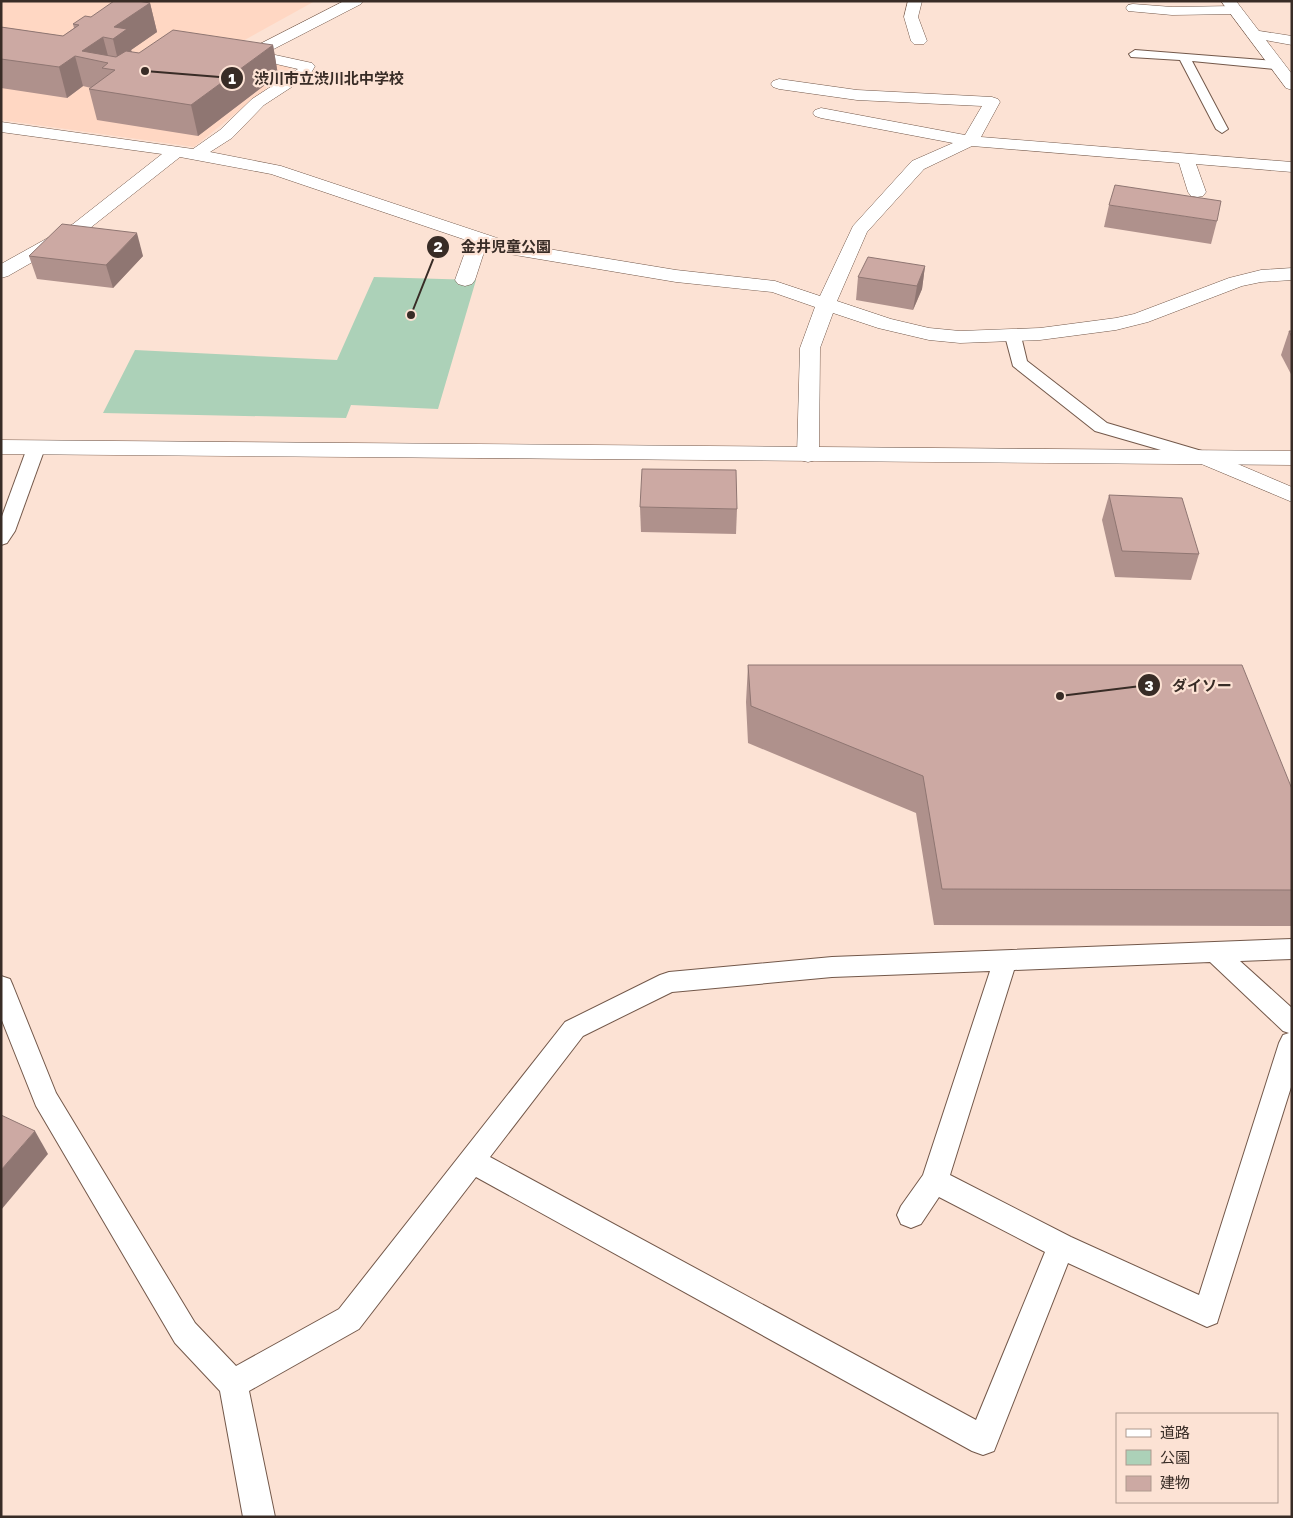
<svg xmlns="http://www.w3.org/2000/svg" width="1293" height="1518" font-family="'Golos Text','Noto Sans JP',sans-serif">
<style>
.built{fill:#ffd7c3}
.green{fill:#acd1b8}
.lines{fill:none;stroke-linecap:round;stroke-linejoin:round}
.lane-casing{stroke:#73584a;stroke-width:2}
.street-casing{stroke:#73584a;stroke-width:1}
.secondary-casing{stroke:#73584a;stroke-width:1}
.lane{fill:#fff;fill-rule:evenodd}
.street{fill:#fff;fill-rule:evenodd}
.secondary{fill:#fff;fill-rule:evenodd}
.wall{fill:#af918c}
.shaded-wall{fill:#8f7672}
.building{fill:#cca9a3;stroke:#8f7672}
.leader{fill:none;stroke:#382c26;stroke-width:2}
.callout-dot{fill:#382c26;stroke:#fce2d4;stroke-width:2}
.mark-label{font-size:15px;text-anchor:middle;font-weight:bold;fill:#fff}
.callout-label{font-size:15px;text-anchor:middle;font-weight:bold;fill:#382c26;stroke:#fce2d4;stroke-width:4.5;stroke-linejoin:round;paint-order:stroke}
</style>
<rect width="100%" height="100%" fill="#fce2d4"/>
<path class="built" d="M 1,1 L 315,1 L 241,42 L 294,66 L 194,147 L 1,120 Z"/>
<path class="green" d="M 374,277 L 476,280 L 438,409 L 351,405 L 346,418 L 103,413 L 135,350 L 337,360 Z"/>
<g class="lines">
<defs>
<g id="lane">
<path d="M 1135,50 L 1275,61 L 1281,65 L 1275,69 L 1192,61 L 1228,129 L 1222,133 L 1216,129 L 1180,60 L 1131,57 L 1129,54 Z"/>
<path d="M 1013,331 L 1019,333 L 1021,336 L 1027,361 L 1107,423 L 1212,454 L 1215,458 L 1212,462 L 1206,463 L 1095,431 L 1013,366 L 1005,336 L 1007,333 Z"/>
<path d="M 36,443 L 42,444 L 45,448 L 15,531 L 7,543 L 1,545 L 1,519 L 27,448 L 30,444 Z"/>
<path d="M 1292,939 L 1292,959 L 1240,961 L 1292,1008 L 1292,1084 L 1217,1323 L 1207,1327 L 1068,1263 L 994,1451 L 983,1455 L 972,1451 L 476,1177 L 359,1329 L 249,1391 L 275,1517 L 243,1517 L 220,1391 L 175,1343 L 36,1106 L 1,1018 L 1,976 L 10,979 L 13,986 L 56,1093 L 195,1323 L 236,1366 L 339,1309 L 565,1022 L 660,975 L 669,972 L 832,957 ZM 1210,962 L 1283,1031 L 1289,1033 L 1283,1035 L 1279,1043 L 1199,1295 L 1071,1237 L 950,1175 L 1014,970 ZM 990,971 L 923,1175 L 901,1206 L 897,1215 L 901,1224 L 911,1228 L 921,1224 L 939,1197 L 1045,1252 L 976,1420 L 490,1157 L 583,1036 L 672,992 L 832,977 Z"/>
</g>
<g id="street">
<path d="M 344,1 L 363,1 L 361,4 L 266,53 L 312,63 L 315,66 L 310,75 L 264,105 L 232,138 L 210,152 L 281,166 L 512,243 L 676,270 L 775,281 L 820,296 L 853,226 L 912,161 L 953,143 L 821,118 L 815,116 L 813,113 L 815,110 L 821,108 L 965,135 L 982,106 L 857,100 L 779,89 L 773,87 L 771,84 L 773,81 L 779,79 L 857,90 L 992,97 L 998,99 L 1000,102 L 981,137 L 1292,162 L 1292,172 L 1196,164 L 1206,192 L 1203,196 L 1197,197 L 1191,196 L 1188,192 L 1179,163 L 972,146 L 924,169 L 867,232 L 837,301 L 891,319 L 929,328 L 960,331 L 1040,328 L 1116,318 L 1134,314 L 1229,278 L 1261,270 L 1292,268 L 1292,280 L 1261,282 L 1242,286 L 1148,322 L 1116,330 L 1040,340 L 960,343 L 929,340 L 878,328 L 833,313 L 820,348 L 819,455 L 816,460 L 808,462 L 800,460 L 797,455 L 800,348 L 815,307 L 772,292 L 676,282 L 509,254 L 486,246 L 475,280 L 472,284 L 465,286 L 458,284 L 455,280 L 469,241 L 271,174 L 180,157 L 85,232 L 8,276 L 1,278 L 1,264 L 73,224 L 162,154 L 1,132 L 1,122 L 193,149 L 220,130 L 252,99 L 298,69 L 250,58 L 247,55 L 254,47 Z"/>
<path d="M 908,1 L 922,1 L 918,17 L 927,41 L 924,44 L 914,44 L 911,41 L 904,17 Z"/>
<path d="M 1133,4 L 1172,7 L 1235,6 L 1240,7 L 1242,10 L 1240,13 L 1235,14 L 1172,15 L 1128,11 L 1126,8 L 1128,5 Z"/>
<path d="M 1253,30 L 1292,36 L 1292,45 L 1248,37 L 1246,34 L 1248,31 Z"/>
<path d="M 1207,451 L 1292,487 L 1292,502 L 1199,463 L 1196,458 L 1199,453 Z"/>
</g>
<g id="secondary">
<path d="M 1221,1 L 1236,1 L 1292,74 L 1292,90 L 1286,88 Z"/>
<path d="M 1,440 L 1292,451 L 1292,465 L 1,454 Z"/>
</g>
</defs>
<use href="#lane" class="lane-casing"/>
<use href="#street" class="street-casing"/>
<use href="#secondary" class="secondary-casing"/>
<use href="#lane" class="lane"/>
<use href="#street" class="street"/>
<use href="#secondary" class="secondary"/>
</g>
<g class="wall">
<path d="M 150,3 L 157,32 L 131,50 L 132,52 L 139,53 L 273,45 L 278,75 L 198,136 L 97,120 L 89,89 L 91,88 L 83,86 L 67,98 L 1,88 L 1,27 L 63,36 L 74,28 L 73,24 L 91,17 Z"/>
<path d="M 1109,205 L 1217,221 L 1211,244 L 1104,227 Z"/>
<path d="M 29,256 L 143,256 L 113,288 L 37,279 Z"/>
<path d="M 925,266 L 922,289 L 913,310 L 856,300 L 858,277 Z"/>
<path d="M 1289,331 L 1292,331 L 1292,376 L 1281,355 Z"/>
<path d="M 1109,495 L 1199,554 L 1191,580 L 1115,577 L 1102,520 Z"/>
<path d="M 640,507 L 737,509 L 736,534 L 641,532 Z"/>
<path d="M 748,665 L 1292,789 L 1292,926 L 934,925 L 916,813 L 748,743 L 746,702 Z"/>
</g>
<g class="shaded-wall">
<path d="M 150,3 L 157,32 L 131,50 L 134,59 L 120,69 L 113,39 L 114,27 Z"/>
<path d="M 103,37 L 111,67 L 108,63 L 82,51 Z"/>
<path d="M 273,45 L 278,75 L 198,136 L 191,105 Z"/>
<path d="M 75,56 L 83,86 L 67,98 L 59,67 Z"/>
<path d="M 137,233 L 143,256 L 113,288 L 106,265 Z"/>
<path d="M 925,266 L 922,289 L 913,310 L 917,286 Z"/>
<path d="M 35,1131 L 48,1154 L 1,1210 L 1,1170 Z"/>
</g>
<g class="building">
<path d="M 114,1 L 138,1 L 150,3 L 114,27 L 127,29 L 113,39 L 103,37 L 82,51 L 116,57 L 126,51 L 139,53 L 173,30 L 273,45 L 191,105 L 89,89 L 115,70 L 102,68 L 108,63 L 75,56 L 59,67 L 1,59 L 1,27 L 63,36 L 79,25 L 73,24 L 85,16 L 91,17 Z"/>
<path d="M 1115,185 L 1221,201 L 1217,221 L 1109,205 Z"/>
<path d="M 62,224 L 137,233 L 106,265 L 29,256 Z"/>
<path d="M 868,257 L 925,266 L 917,286 L 858,277 Z"/>
<path d="M 1289,331 L 1292,331 L 1292,337 Z"/>
<path d="M 642,469 L 736,470 L 737,509 L 640,507 Z"/>
<path d="M 1109,495 L 1182,498 L 1199,554 L 1122,551 Z"/>
<path d="M 748,665 L 1242,665 L 1292,789 L 1292,890 L 942,889 L 923,776 L 751,706 Z"/>
<path d="M 1,1115 L 35,1131 L 1,1170 Z"/>
</g>
<path class="leader" d="M145 71L232 78M411 315L438 247M1060 696L1149 685"/>
<g class="callout-dot">
<circle cx="145" cy="71" r="5"/>
<circle cx="411" cy="315" r="5"/>
<circle cx="1060" cy="696" r="5"/>
<circle cx="232" cy="78" r="12"/>
<circle cx="438" cy="247" r="12"/>
<circle cx="1149" cy="685" r="12"/>
</g>
<g class="mark-label">
<text x="232" y="84">1</text>
<text x="438" y="252">2</text>
<text x="1149" y="691">3</text>
</g>
<g class="callout-label">
<text x="329" y="84">渋川市立渋川北中学校</text>
<text x="506" y="252">金井児童公園</text>
<text x="1202" y="691">ダイソー</text>
</g>
<rect width="1293" height="1518" fill="none" stroke="#382c26" stroke-width="5"/>
<rect x="1116" y="1413" width="162" height="90" fill="#fce2d4" stroke="#ae998e"/>
<rect x="1126" y="1429" width="25" height="8" fill="#ffffff" stroke="#ae998e"/>
<text x="1160" y="1438" font-size="15" fill="#382c26">道路</text>
<rect x="1126" y="1450" width="25" height="15" fill="#acd1b8" stroke="#ae998e"/>
<text x="1160" y="1463" font-size="15" fill="#382c26">公園</text>
<rect x="1126" y="1476" width="25" height="15" fill="#cca9a3" stroke="#ae998e"/>
<text x="1160" y="1488" font-size="15" fill="#382c26">建物</text>
</svg>
